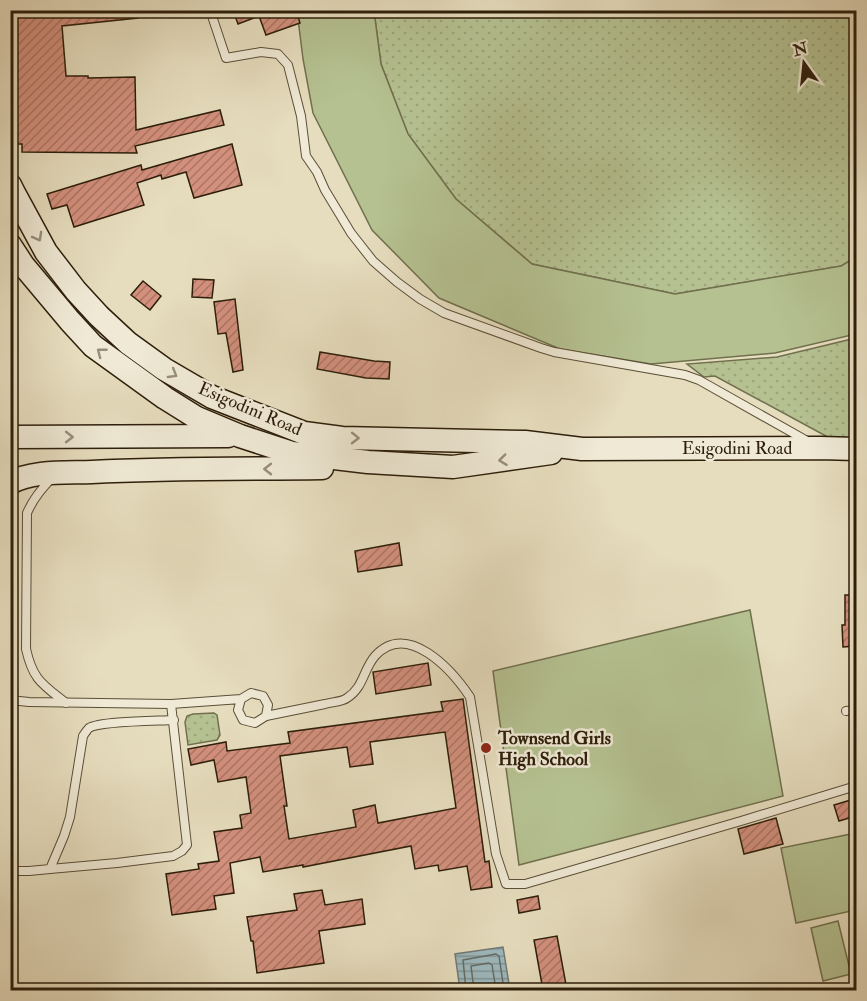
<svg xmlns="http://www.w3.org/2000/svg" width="867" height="1001" font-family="'IM FELL Double Pica',serif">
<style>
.grass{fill:url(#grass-dots);stroke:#71704e;stroke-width:1.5}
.pitch{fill:#b5c191;stroke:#71704e;stroke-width:1.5}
.water{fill:url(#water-rules);stroke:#707a75;stroke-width:1.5}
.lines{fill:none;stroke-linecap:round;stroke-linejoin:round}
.shore{stroke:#656b64;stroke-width:1.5}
.building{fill:url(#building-hatch);stroke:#2d1e0a;stroke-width:1.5;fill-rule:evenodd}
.lane-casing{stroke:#5b4e37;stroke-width:10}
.secondary-casing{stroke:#2d1e0a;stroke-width:25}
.lane{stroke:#efe9d5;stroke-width:8}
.secondary{stroke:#efe9d5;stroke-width:22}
.oneway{stroke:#988e7a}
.poi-dot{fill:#8f2418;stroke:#efe9d5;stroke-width:2}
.labels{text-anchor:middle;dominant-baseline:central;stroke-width:5;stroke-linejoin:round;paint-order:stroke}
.street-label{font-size:18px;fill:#2d1e0a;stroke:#efe9d5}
.poi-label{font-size:18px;font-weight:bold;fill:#2d1e0a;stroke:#efe9d5;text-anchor:start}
</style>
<defs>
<pattern id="grass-dots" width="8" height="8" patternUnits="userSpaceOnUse" patternTransform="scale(1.5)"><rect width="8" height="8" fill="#b5c191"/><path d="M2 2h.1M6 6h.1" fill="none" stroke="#9ca57c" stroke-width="1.8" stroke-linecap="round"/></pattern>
<pattern id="water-rules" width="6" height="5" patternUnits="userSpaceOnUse" patternTransform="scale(1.5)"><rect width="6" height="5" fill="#9db8bd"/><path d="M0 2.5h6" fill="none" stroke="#809598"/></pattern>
<pattern id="building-hatch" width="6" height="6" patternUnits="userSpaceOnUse" patternTransform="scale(1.5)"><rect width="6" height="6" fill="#d3907d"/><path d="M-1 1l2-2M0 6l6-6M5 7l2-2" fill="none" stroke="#ac7565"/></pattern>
</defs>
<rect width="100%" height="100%" fill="#e6ddbe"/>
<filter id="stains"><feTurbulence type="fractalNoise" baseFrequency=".00333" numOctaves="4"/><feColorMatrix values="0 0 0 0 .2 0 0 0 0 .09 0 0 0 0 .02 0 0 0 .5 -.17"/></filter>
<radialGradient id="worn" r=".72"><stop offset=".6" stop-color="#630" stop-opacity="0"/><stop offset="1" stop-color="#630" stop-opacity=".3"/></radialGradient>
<g class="grass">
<path d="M 374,11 L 856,11 L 856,257 L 842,266 L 675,294 L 532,264 L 456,199 L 408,134 L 381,64 Z"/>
<path d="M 856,338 L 856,442 L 835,441 L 715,376 L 704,377 L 687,364 L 777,357 Z"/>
<path d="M 214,713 L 217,715 L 220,735 L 217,740 L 188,745 L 185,722 L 187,716 L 193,714 Z"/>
</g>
<g class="pitch">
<path d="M 297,11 L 374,11 L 381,64 L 408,134 L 456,199 L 532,264 L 675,294 L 841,266 L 856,257 L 856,334 L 775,353 L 651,364 L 560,349 L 439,298 L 372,230 L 313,113 L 303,59 Z"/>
<path d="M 750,610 L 783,796 L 519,865 L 493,671 Z"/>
<path d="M 856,833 L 856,910 L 796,923 L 781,848 Z"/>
<path d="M 838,921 L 851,974 L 823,981 L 811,928 Z"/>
</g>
<path class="water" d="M 503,947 L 510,990 L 460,990 L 455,954 Z"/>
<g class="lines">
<g class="shore">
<path d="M 466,990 L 463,960 L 496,954 L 499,956 L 504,990"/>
<path d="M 474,990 L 471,966 L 489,963 L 492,965 L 496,990"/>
</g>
</g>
<g class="building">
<path d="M 13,10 L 137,10 L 138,18 L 62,26 L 66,76 L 88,76 L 88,78 L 135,77 L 136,130 L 220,110 L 224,125 L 135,146 L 137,153 L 22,152 L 22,144 L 14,144 L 14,126 L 12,126 L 11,32 L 13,32 L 11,18 L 14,18 Z"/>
<path d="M 233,10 L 296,10 L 300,23 L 266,35 L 259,16 L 238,24 Z"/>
<path d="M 232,144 L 242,185 L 194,198 L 186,172 L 162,179 L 161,175 L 137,183 L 144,205 L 74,227 L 67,205 L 52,209 L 47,194 L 141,165 L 142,170 Z"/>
<path d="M 193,279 L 214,280 L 212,298 L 192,297 Z"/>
<path d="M 143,281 L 161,296 L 150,310 L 131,295 Z"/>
<path d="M 235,299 L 243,370 L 233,372 L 226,333 L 218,334 L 214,302 Z"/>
<path d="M 320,352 L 374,361 L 390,362 L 389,379 L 366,378 L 317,369 Z"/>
<path d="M 399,543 L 402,565 L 358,572 L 355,551 Z"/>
<path d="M 845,595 L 856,595 L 856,646 L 843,647 L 842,625 L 845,625 Z"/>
<path d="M 428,663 L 431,685 L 376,694 L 373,672 Z"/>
<path d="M 463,699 L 485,862 L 489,861 L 492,887 L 471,890 L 467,866 L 439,871 L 438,865 L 415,869 L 411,846 L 303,867 L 303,865 L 263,872 L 260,857 L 230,863 L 234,893 L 214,896 L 216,909 L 172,915 L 166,874 L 199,869 L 198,864 L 219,861 L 214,832 L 242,828 L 240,815 L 251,813 L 246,777 L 218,782 L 214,760 L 191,765 L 188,749 L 226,742 L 227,751 L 290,743 L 288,732 L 443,711 L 441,702 ZM 445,732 L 456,808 L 378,823 L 375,805 L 353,810 L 356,827 L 289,839 L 284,806 L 287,806 L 280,756 L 347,747 L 350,767 L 373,764 L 370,742 Z"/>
<path d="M 854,799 L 856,809 L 856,816 L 839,821 L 834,805 Z"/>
<path d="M 776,818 L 783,844 L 744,854 L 738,829 Z"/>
<path d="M 322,890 L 325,905 L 362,899 L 365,924 L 319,931 L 324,963 L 257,973 L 253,941 L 251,941 L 247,917 L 297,910 L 294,894 Z"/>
<path d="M 538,896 L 540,909 L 519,913 L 517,900 Z"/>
<path d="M 557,936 L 567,990 L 543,990 L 534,940 Z"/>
</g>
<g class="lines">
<defs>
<g id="lane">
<path d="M 210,10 L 226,58 L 261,52 L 278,54 L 288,65 L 301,116 L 306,156 L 317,172 L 325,190 L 351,233 L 373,261 L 397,282 L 420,299 L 444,313 L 541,348 L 554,352 L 685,375 L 699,380 L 809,442"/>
<path d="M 52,478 C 41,489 33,499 27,513 L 26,649 C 33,680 42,684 66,703"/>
<path d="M 10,700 L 29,702 L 171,704"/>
<path d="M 846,711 L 856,710"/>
<path d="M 266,716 C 286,712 306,708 325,704 C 332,702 342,702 347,698 C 364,687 363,670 375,656 C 407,620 452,670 470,697 L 496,854 L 506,884 L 525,884 L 741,821 L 856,786"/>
<path d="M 50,869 L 117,863 L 173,856 L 182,851 L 187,845 L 171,704 L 241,699 L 251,693 L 263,696 L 268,705 L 266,716 L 255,723 L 243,720 L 238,710 L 241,699"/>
<path d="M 10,871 L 29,871 L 50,869 L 64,836 L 70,817 L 83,736 C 85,733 87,730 89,728 C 100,721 158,721 174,720"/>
</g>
<g id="secondary">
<path d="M 10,185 L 14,193 L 46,252 L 76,291 L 99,316 L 128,343 L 164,369 L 212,397 L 304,433 L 342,438 L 525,442 L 582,449 L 820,448 L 856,449"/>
<path d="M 10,245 L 23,265 L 70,321 L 93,346 L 165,398 L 197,418 L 240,436 L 292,453 L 368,462 L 453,467 L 551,453"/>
<path d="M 10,437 L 228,436"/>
<path d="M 10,483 C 32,470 67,473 92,472 C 168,468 245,469 322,468"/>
</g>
</defs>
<use href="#lane" class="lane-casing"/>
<use href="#secondary" class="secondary-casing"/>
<use href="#lane" class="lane"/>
<use href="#secondary" class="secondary"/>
</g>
<defs><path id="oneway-chevron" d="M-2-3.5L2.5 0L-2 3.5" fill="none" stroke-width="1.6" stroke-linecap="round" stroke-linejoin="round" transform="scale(1.5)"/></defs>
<g class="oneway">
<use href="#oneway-chevron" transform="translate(38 237) rotate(61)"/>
<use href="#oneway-chevron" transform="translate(101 352) rotate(-142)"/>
<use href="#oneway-chevron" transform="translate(173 374) rotate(31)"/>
<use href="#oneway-chevron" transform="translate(69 437)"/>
<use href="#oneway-chevron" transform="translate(355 438) rotate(1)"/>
<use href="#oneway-chevron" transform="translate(503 460) rotate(173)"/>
<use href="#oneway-chevron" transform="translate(268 469) rotate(180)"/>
</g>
<circle class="poi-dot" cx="486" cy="748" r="6"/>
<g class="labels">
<g class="street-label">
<text transform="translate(250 409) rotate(23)">Esigodini Road</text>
<text x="737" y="448">Esigodini Road</text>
</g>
<g class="poi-label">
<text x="498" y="738">Townsend Girls<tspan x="498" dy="21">High School</tspan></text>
</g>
</g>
<rect width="867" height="1001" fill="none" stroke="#e6ddbe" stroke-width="36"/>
<rect x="12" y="12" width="843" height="977" fill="none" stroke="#2d1e0a" stroke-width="3"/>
<rect x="18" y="18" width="831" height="965" fill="none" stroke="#2d1e0a" stroke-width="1.5"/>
<g transform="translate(804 63) rotate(345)" stroke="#efe9d5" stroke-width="4.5" paint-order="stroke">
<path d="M0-4.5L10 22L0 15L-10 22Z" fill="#2d1e0a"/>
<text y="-9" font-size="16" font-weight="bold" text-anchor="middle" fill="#2d1e0a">N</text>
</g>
<rect width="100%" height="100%" filter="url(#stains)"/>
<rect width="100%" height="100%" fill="url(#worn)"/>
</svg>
